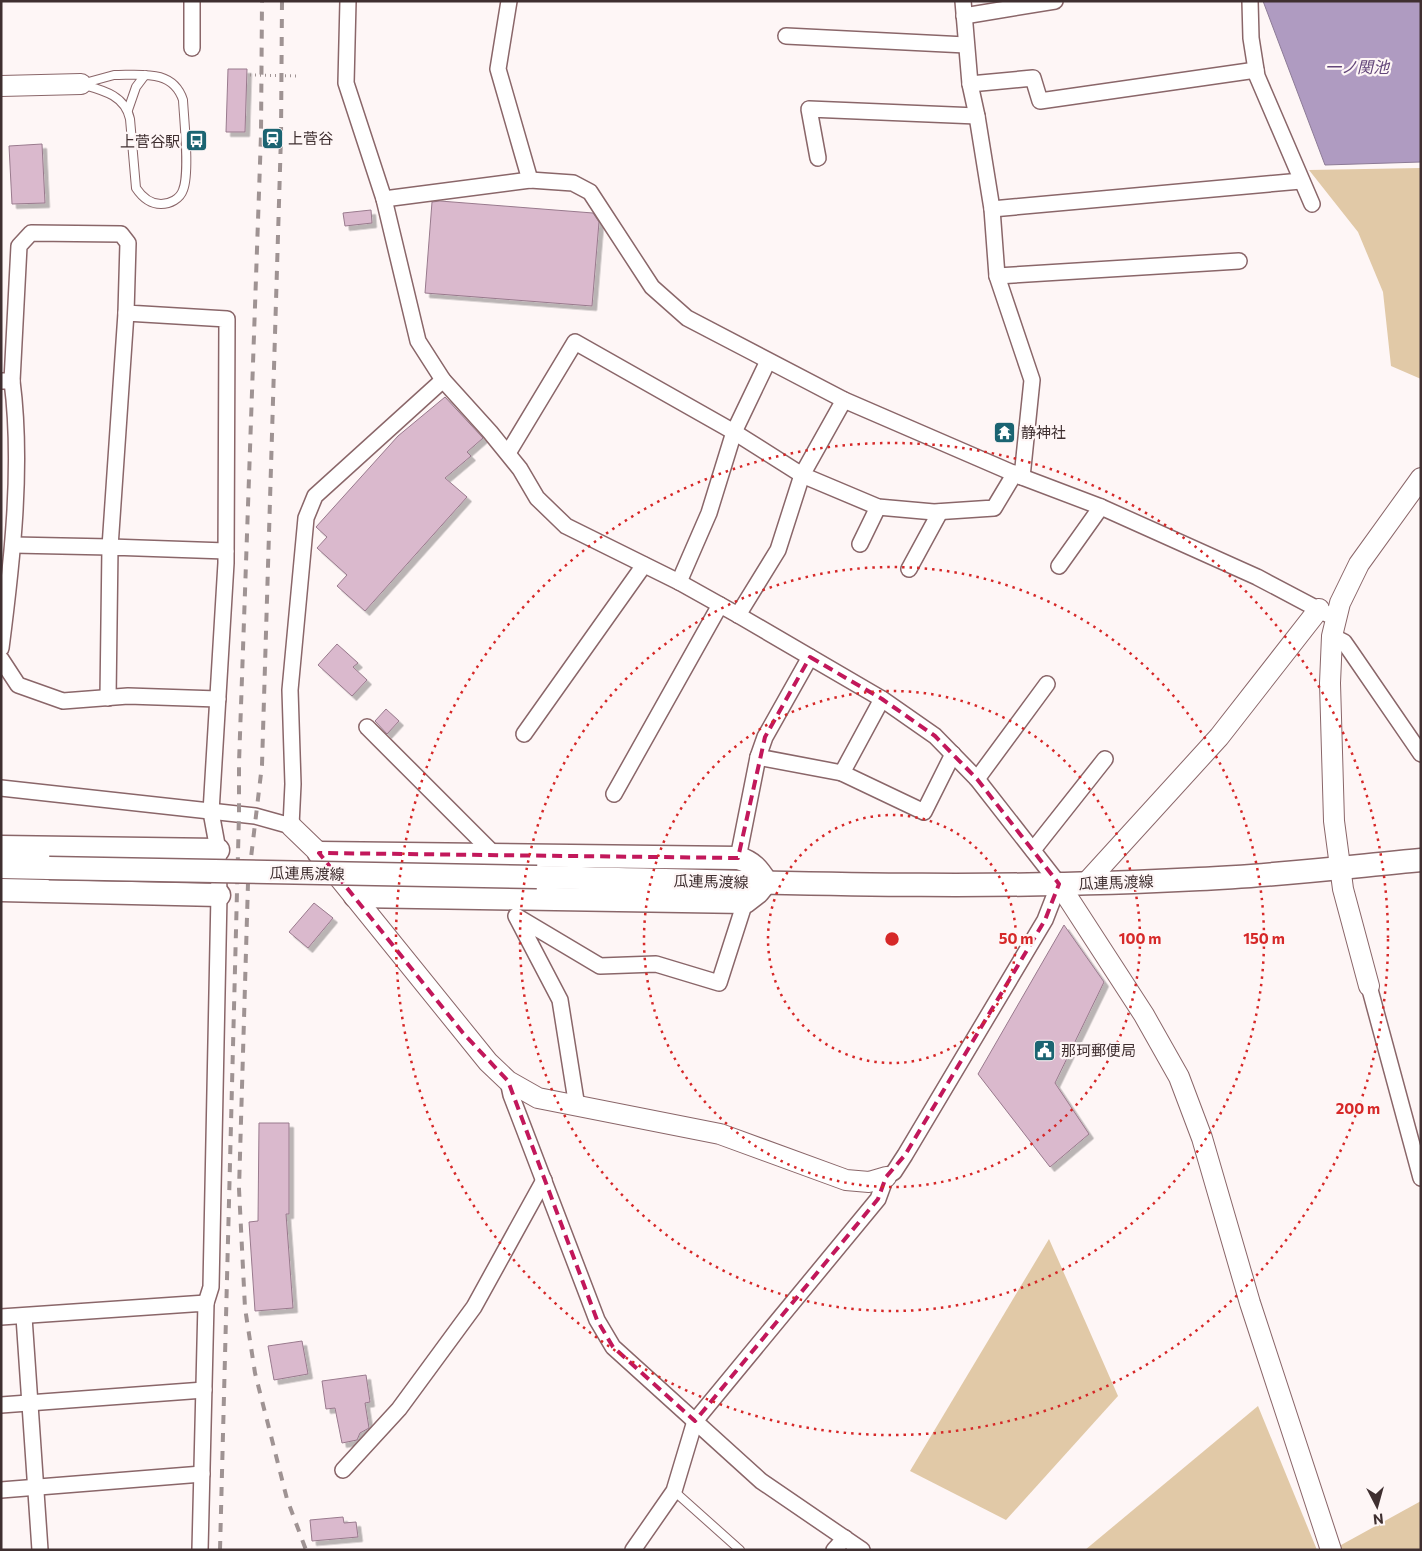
<svg xmlns="http://www.w3.org/2000/svg" width="1422" height="1551" font-family="Commissioner,'Noto Sans JP',sans-serif">
<style>
.green{fill:#e1c9a7}
.water{fill:#af9bc1;stroke:#8d7b96}
.building{fill:#dab9cd;stroke:#997a8d;filter:url(#shadow)}
.lines{fill:none;stroke-linecap:round;stroke-linejoin:round}
.lane-casing{stroke:#8a6669;stroke-width:10}
.street-casing{stroke:#8a6669;stroke-width:18}
.secondary-casing{stroke:#8a6669;stroke-width:22}
.primary-casing{stroke:#8a6669;stroke-width:25}
.path{stroke:#a09494;stroke-width:3;stroke-dasharray:1 4;stroke-linecap:butt}
.lane{stroke:#fff;stroke-width:8}
.street{stroke:#fff;stroke-width:15}
.secondary{stroke:#fff;stroke-width:20}
.primary{stroke:#fff;stroke-width:22}
.rail{stroke:#9f9393;stroke-width:4;stroke-dasharray:9 9;stroke-linecap:butt}
.primary-bridge-casing{stroke:#8a6669;stroke-width:25;stroke-linecap:butt}
.primary-bridge{stroke:#fff;stroke-width:22}
.marked{fill:none;stroke:#c2185b;stroke-width:4;stroke-dasharray:10 6;stroke-linejoin:round}
.ring{fill:none;stroke:#d62828;stroke-width:2.5;stroke-dasharray:2.5 5}
.labels{text-anchor:middle;dominant-baseline:central;stroke-width:4.5;stroke-linejoin:round;paint-order:stroke}
.poi-label{font-size:15px;fill:#3f2f30;stroke:#fef6f6;text-anchor:start}
.street-label{font-size:15px;fill:#3f2f30;stroke:#fef6f6}
.water-label{font-size:16px;font-style:italic;fill:#63467a;stroke:#fef6f6}
.centre{fill:#d62828;stroke:#fef6f6;stroke-width:2.5}
.ring-label{font-size:15px;text-anchor:middle;font-weight:bold;fill:#d62828;stroke:#fef6f6;stroke-width:4.5;stroke-linejoin:round;paint-order:stroke}
</style>
<defs>
<filter id="shadow"><feDropShadow dx="4.5" dy="4.5" stdDeviation="0" flood-color="#0004"/></filter>
</defs>
<rect width="100%" height="100%" fill="#fef6f6"/>
<g class="green">
<path d="M 1421,168 L 1421,379 L 1391,366 L 1383,292 L 1358,232 L 1309,170 Z"/>
<path d="M 1049,1239 L 1118,1396 L 1006,1520 L 910,1471 Z"/>
<path d="M 1258,1406 L 1317,1550 L 1085,1550 Z"/>
<path d="M 1421,1501 L 1421,1550 L 1332,1550 Z"/>
</g>
<path class="water" d="M 1263,1 L 1421,1 L 1421,162 L 1325,165 Z"/>
<g class="building">
<path d="M 228,69 L 247,69 L 245,132 L 226,132 Z"/>
<path d="M 42,144 L 45,203 L 12,204 L 9,146 Z"/>
<path d="M 440,201 L 593,213 L 599,222 L 592,306 L 425,293 L 432,202 Z"/>
<path d="M 371,210 L 372,223 L 345,226 L 343,213 Z"/>
<path d="M 445,397 L 483,438 L 467,452 L 471,456 L 445,478 L 467,497 L 365,611 L 337,586 L 347,575 L 317,548 L 327,537 L 316,527 L 398,436 Z"/>
<path d="M 337,644 L 358,663 L 353,667 L 367,680 L 352,696 L 318,665 Z"/>
<path d="M 386,709 L 399,721 L 387,734 L 375,721 Z"/>
<path d="M 314,903 L 333,918 L 308,948 L 289,932 Z"/>
<path d="M 1064,925 L 1104,982 L 1055,1083 L 1089,1134 L 1050,1167 L 978,1074 Z"/>
<path d="M 259,1123 L 289,1123 L 289,1214 L 286,1214 L 293,1308 L 255,1311 L 249,1222 L 258,1221 Z"/>
<path d="M 302,1341 L 308,1374 L 274,1380 L 268,1346 Z"/>
<path d="M 366,1375 L 370,1402 L 365,1403 L 369,1428 L 360,1433 L 357,1440 L 342,1443 L 335,1408 L 326,1409 L 322,1381 Z"/>
<path d="M 343,1517 L 344,1523 L 356,1522 L 358,1537 L 312,1541 L 310,1520 Z"/>
</g>
<g class="lines">
<defs>
<g id="lane">
<path d="M 114,75 C 141,75 173,69 183,100 C 184,120 190,173 183,190 C 180,199 170,204 161,204 C 150,204 142,197 136,188 L 130,119 C 125,95 102,90 81,84 Z"/>
<path d="M 128,110 L 136,87 L 145,75"/>
<path d="M 674,1491 L 740,1550"/>
</g>
<g id="street">
<path d="M 348,1 L 346,83 L 384,199 L 418,341 L 443,380 L 490,432 L 520,469 L 537,498 L 566,526 L 679,582 L 738,615 L 882,699 L 935,736 L 977,779 L 1059,884 L 1045,920 L 905,1155 L 894,1172 L 886,1177 L 878,1199 L 695,1421 L 674,1491 L 633,1550"/>
<path d="M 509,1 L 498,69 L 530,180"/>
<path d="M 963,1 L 970,84 L 977,116 L 992,209 L 997,276 L 1032,380 L 1022,477"/>
<path d="M 1250,1 L 1251,38 L 1257,76 L 1312,204"/>
<path d="M 964,16 L 1055,1"/>
<path d="M 786,36 L 966,45"/>
<path d="M 192,48 L 192,1"/>
<path d="M 970,84 L 1033,78 L 1040,101 L 1256,70"/>
<path d="M 818,158 L 809,109 L 977,116"/>
<path d="M 384,199 L 530,180 L 573,183 L 590,192 L 652,287 L 687,318 L 844,400 L 1022,477 L 1101,507 L 1257,577 L 1327,614"/>
<path d="M 992,209 L 1301,181"/>
<path d="M 997,276 L 1239,261"/>
<path d="M 1,381 L 12,381 L 19,246 L 31,233 L 121,234 L 128,243 L 126,313 L 227,319 L 226,563 L 211,812 L 218,850 L 219,895 L 211,1287 L 206,1303"/>
<path d="M 844,400 L 802,475 L 878,507 L 934,512 L 994,508 L 1015,473"/>
<path d="M 508,453 L 575,342 L 734,432 L 802,475 L 778,550 L 738,615"/>
<path d="M 860,544 L 878,507"/>
<path d="M 13,545 L 110,547 L 126,313"/>
<path d="M 1059,566 L 1101,507"/>
<path d="M 909,569 L 940,512"/>
<path d="M 679,582 L 709,513 L 734,432 L 768,361"/>
<path d="M 1332,636 L 1344,642 L 1351,652 L 1421,754"/>
<path d="M 1,648 C 12,563 23,466 12,381"/>
<path d="M 1,659 L 18,685 L 63,701 L 128,696 L 218,699"/>
<path d="M 108,698 L 110,547 L 226,551"/>
<path d="M 882,699 L 842,773 L 924,812 L 953,754"/>
<path d="M 367,727 L 494,854"/>
<path d="M 524,734 L 644,565"/>
<path d="M 758,757 L 842,773"/>
<path d="M 977,779 L 1047,684"/>
<path d="M 1,788 L 255,816 L 291,826 L 293,784 L 290,690 L 306,518 L 315,496 L 443,380"/>
<path d="M 614,794 L 720,605"/>
<path d="M 1033,850 L 1105,759"/>
<path d="M 738,858 L 758,757 L 765,737 L 810,657"/>
<path d="M 1369,986 L 1421,1178"/>
<path d="M 508,1081 L 511,1095 L 597,1320 L 613,1347 L 761,1481 L 862,1550"/>
<path d="M 577,1107 L 560,1000 L 516,916 L 600,966 L 656,964 L 719,983 L 745,902"/>
<path d="M 1,1317 L 206,1303 L 200,1550"/>
<path d="M 24,1317 L 40,1550"/>
<path d="M 1,1405 L 204,1390"/>
<path d="M 343,1470 L 399,1409 L 474,1307 L 544,1180"/>
<path d="M 1,1490 L 202,1474"/>
<path d="M 834,1550 L 845,1538"/>
</g>
<g id="secondary">
<path d="M 1,86 L 81,84"/>
<path d="M 291,826 L 319,853 L 488,1062 L 508,1081 L 538,1098 L 720,1134 L 846,1180 L 869,1182 L 886,1177"/>
<path d="M 1086,883 L 1219,737 L 1319,609"/>
<path d="M 1059,884 L 1144,1015 L 1179,1077 L 1202,1138 L 1250,1303 L 1331,1550"/>
<path d="M 1369,986 L 1343,889 L 1334,821 L 1330,683 L 1332,636 L 1340,603 L 1359,564 L 1421,478"/>
</g>
<g id="primary">
<path d="M 1,847 L 218,850"/>
<path d="M 319,853 L 738,858 C 752,862 758,869 766,882"/>
<path d="M 1,867 L 49,868"/>
<path d="M 537,877 C 758,882 979,891 1199,879 C 1273,876 1347,867 1421,860"/>
<path d="M 1,890 L 219,895"/>
<path d="M 355,896 L 745,902 L 758,892 L 766,882"/>
</g>
</defs>
<use href="#lane" class="lane-casing"/>
<use href="#street" class="street-casing"/>
<use href="#secondary" class="secondary-casing"/>
<use href="#primary" class="primary-casing"/>
<path class="path" d="M 250,75 L 300,76"/>
<use href="#lane" class="lane"/>
<use href="#street" class="street"/>
<use href="#secondary" class="secondary"/>
<use href="#primary" class="primary"/>
<g class="rail">
<path d="M 282,1 L 281,136 L 262,765 L 248,883 L 239,1189 L 245,1308 L 255,1373 L 287,1499 L 306,1550"/>
<path d="M 220,1550 L 239,814 L 239,763 L 261,135 L 262,1"/>
</g>
<defs>
<path id="primary-bridge" d="M 49,868 L 537,877"/>
</defs>
<use href="#primary-bridge" class="primary-bridge-casing"/>
<use href="#primary-bridge" class="primary-bridge"/>
</g>
<path class="marked" d="M 810,657 L 882,699 L 935,736 L 977,779 L 1059,884 L 1045,920 L 905,1155 L 886,1177 L 878,1199 L 695,1421 L 613,1347 L 597,1320 L 508,1081 L 463,1033 L 319,853 L 738,858 L 765,737 Z"/>
<g class="ring">
<circle cx="892" cy="939" r="124"/>
<circle cx="892" cy="939" r="248"/>
<circle cx="892" cy="939" r="372"/>
<circle cx="892" cy="939" r="496"/>
</g>
<defs>
<symbol id="station-square" viewBox="-11 -11 22 22"><rect x="-9" y="-9" width="18" height="18" rx="4" fill="#1b6472" stroke="#fef6f6"/><path d="M-3-6H3Q5-6 5-4V2Q5 4 3 4L4.5 6H3L1.5 4h-3L-3 6H-4.5L-3 4Q-5 4-5 2V-4Q-5-6-3-6ZM-3.5-4v3h7v-3ZM-3.5 1v1.5H-2V1ZM2 1v1.5H3.5V1Z" fill="#fff"/></symbol>
<symbol id="bus-square" viewBox="-11 -11 22 22"><rect x="-9" y="-9" width="18" height="18" rx="4" fill="#1b6472" stroke="#fef6f6"/><path d="M-5-6H5V4H4V6H2V4H-2V6H-4V4H-5ZM-3.5-4V0h7V-4ZM-3.5 1.2v1.5H-2V1.2ZM2 1.2v1.5H3.5V1.2Z" fill="#fff"/></symbol>
<symbol id="temple-square" viewBox="-11 -11 22 22"><rect x="-9" y="-9" width="18" height="18" rx="4" fill="#1b6472" stroke="#fef6f6"/><path d="M0-6L5-2H3V0L6.5 2.5H4V6H1.5V3h-3V6H-4V2.5H-6.5L-3 0V-2H-5Z" fill="#fff"/></symbol>
<symbol id="civic-square" viewBox="-11 -11 22 22"><rect x="-9" y="-9" width="18" height="18" rx="4" fill="#1b6472" stroke="#fef6f6"/><path d="M-.6-6.5H3V-4.5H.6V-3L4-1V1h2V6H-6V1h2V-1L-.6-3ZM-1.2 2.5V6h2.4V2.5Z" fill="#fff"/></symbol>
</defs>
<g fill-rule="evenodd">
<use href="#station-square" x="260" y="126" width="25" height="25"/>
<use href="#bus-square" x="184" y="128" width="25" height="25"/>
<use href="#temple-square" x="992" y="420" width="25" height="25"/>
<use href="#civic-square" x="1032" y="1038" width="25" height="25"/>
</g>
<g class="labels">
<g class="poi-label">
<text x="288" y="138">上菅谷</text>
<text x="180" y="141" text-anchor="end">上菅谷駅</text>
<text x="1021" y="432">静神社</text>
<text x="1061" y="1050">那珂郵便局</text>
</g>
<g class="street-label">
<text transform="translate(307 873) rotate(1)">瓜連馬渡線</text>
<text transform="translate(711 881) rotate(1)">瓜連馬渡線</text>
<text transform="translate(1116 882) rotate(-2)">瓜連馬渡線</text>
</g>
<g class="water-label">
<text x="1357" y="66">一ノ関池</text>
</g>
</g>
<circle cx="892" cy="939" r="8" class="centre"/>
<g class="ring-label">
<text x="1016" y="944">50 m</text>
<text x="1140" y="944">100 m</text>
<text x="1264" y="944">150 m</text>
<text x="1358" y="1114">200 m</text>
</g>
<rect width="1422" height="1551" fill="none" stroke="#3f2f30" stroke-width="5"/>
<g transform="translate(1377 1506) rotate(174)" stroke="#fef6f6" stroke-width="4" paint-order="stroke">
<path d="M0-4L9 19L0 12L-9 19Z" fill="#3f2f30"/>
<text y="-8" font-size="14" font-weight="bold" text-anchor="middle" fill="#3f2f30">N</text>
</g>
</svg>
